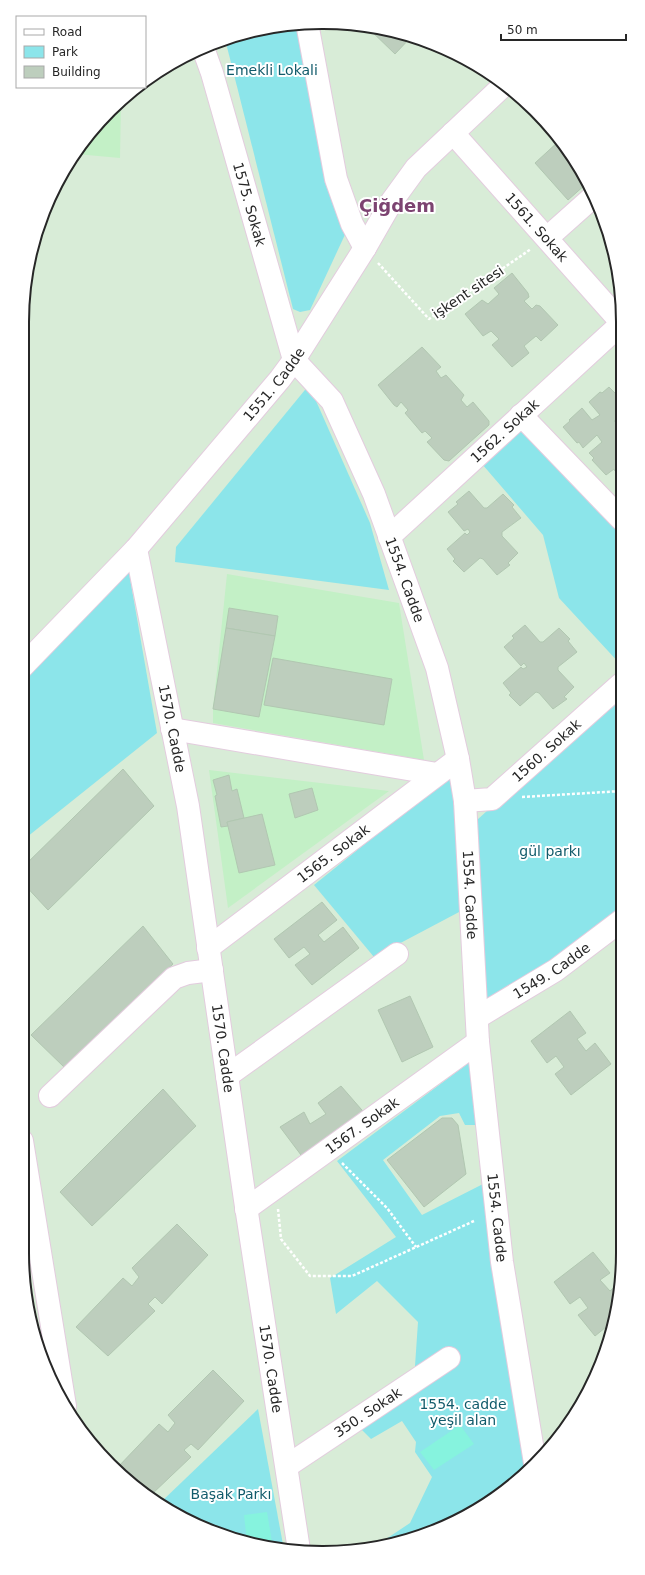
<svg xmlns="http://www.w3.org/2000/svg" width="645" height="1575" font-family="'DejaVu Sans',sans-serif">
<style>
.education{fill:#c3f0c6}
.green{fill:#8ce5ea}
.pitch{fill:#86f3de}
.building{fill:#bdcebd;stroke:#b1c7b1}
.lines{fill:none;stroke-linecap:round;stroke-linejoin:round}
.minor-casing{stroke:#e3ccde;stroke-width:24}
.path{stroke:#fff;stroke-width:2.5;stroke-dasharray:3 2;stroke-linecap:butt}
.minor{stroke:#fff;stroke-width:22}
.labels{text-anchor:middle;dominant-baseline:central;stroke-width:4;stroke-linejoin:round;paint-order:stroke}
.park-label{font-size:14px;fill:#115b6b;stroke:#fff}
.street-label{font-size:14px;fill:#272727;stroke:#fff}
.district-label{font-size:18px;font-weight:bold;fill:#7c4371;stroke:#fff}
.rim{fill:none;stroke:#272727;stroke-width:2}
</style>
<rect width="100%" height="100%" fill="#d8ecd7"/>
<g class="education">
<path d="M 121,102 L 120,158 L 76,154 L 96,125 Z"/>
<path d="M 227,574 L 399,603 L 424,760 L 213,723 L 213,709 Z"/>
<path d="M 209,770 L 389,791 L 228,908 Z"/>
</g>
<g class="green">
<path d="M 301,23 L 349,226 L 310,310 L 300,312 L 293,309 L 225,39 L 245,32 Z"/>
<path d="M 309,385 L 370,523 L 389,590 L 175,562 L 176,547 Z"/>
<path d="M 519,417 L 621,529 L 621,665 L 559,598 L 543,535 L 476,457 Z"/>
<path d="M 128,567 L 157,733 L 22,841 L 22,680 Z"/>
<path d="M 621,689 L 622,910 L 615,926 L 484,1000 L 477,820 Z"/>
<path d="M 454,772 L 461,911 L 374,957 L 314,885 Z"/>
<path d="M 470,1062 L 476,1125 L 465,1125 L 459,1113 L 440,1116 L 383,1160 L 422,1215 L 483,1184 L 528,1471 L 521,1478 L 473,1513 L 381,1547 L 374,1547 L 410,1523 L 432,1477 L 415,1452 L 416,1442 L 402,1421 L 371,1439 L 353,1421 L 417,1380 L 415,1366 L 418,1322 L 377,1281 L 336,1314 L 330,1278 L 396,1237 L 337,1161 Z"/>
<path d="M 258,1409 L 284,1550 L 226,1537 L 172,1513 L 160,1503 Z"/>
</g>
<g class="pitch">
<path d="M 460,1425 L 474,1444 L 434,1470 L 420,1452 Z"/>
<path d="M 267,1512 L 273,1548 L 247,1542 L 244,1515 Z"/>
</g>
<g class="building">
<path d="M 366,26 L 412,36 L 395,54 Z"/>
<path d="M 559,141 L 586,184 L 568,200 L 535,163 Z"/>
<path d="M 512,273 L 528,293 L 529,297 L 524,301 L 532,309 L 536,305 L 540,306 L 558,325 L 541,341 L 536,336 L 524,346 L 529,353 L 512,367 L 492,345 L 499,339 L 491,331 L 483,336 L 465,314 L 482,300 L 488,304 L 499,294 L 494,288 Z"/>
<path d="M 422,347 L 441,367 L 436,371 L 441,378 L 446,375 L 464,395 L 461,400 L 467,407 L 473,402 L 489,421 L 489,425 L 449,461 L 444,460 L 427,442 L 432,438 L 425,431 L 422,433 L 405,413 L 408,410 L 401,402 L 397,407 L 394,405 L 378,385 Z"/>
<path d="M 609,387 L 621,399 L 621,415 L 614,421 L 620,427 L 621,426 L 621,445 L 617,449 L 621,453 L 621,466 L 615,471 L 614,469 L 606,475 L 592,460 L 594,458 L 589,453 L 602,442 L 597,435 L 583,448 L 579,442 L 577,443 L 563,427 L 570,421 L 569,420 L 582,408 L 592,420 L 600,415 L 589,402 L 600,392 L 602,393 Z"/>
<path d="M 469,491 L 484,508 L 487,508 L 503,494 L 514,505 L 512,507 L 521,518 L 502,532 L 502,536 L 518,553 L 508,563 L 510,565 L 497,575 L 483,559 L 480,558 L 464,572 L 453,561 L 455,559 L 447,549 L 465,533 L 467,535 L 470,532 L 468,529 L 464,531 L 448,512 L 458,504 L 456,502 Z"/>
<path d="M 229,608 L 278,616 L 275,636 L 226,628 Z"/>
<path d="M 525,625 L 540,642 L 543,642 L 559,628 L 570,639 L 568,641 L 577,652 L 558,667 L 558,670 L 574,687 L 564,697 L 567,699 L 553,709 L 539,693 L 536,692 L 520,706 L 509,695 L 511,693 L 503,683 L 521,667 L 523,669 L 527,667 L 524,663 L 521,666 L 504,647 L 514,638 L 512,636 Z"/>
<path d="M 226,628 L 275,636 L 259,717 L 213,709 Z"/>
<path d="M 273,658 L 392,679 L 384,725 L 264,705 Z"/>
<path d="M 123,769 L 154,806 L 48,910 L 22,882 L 22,868 Z"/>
<path d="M 229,775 L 232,791 L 237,789 L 244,818 L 227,822 L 228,826 L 221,827 L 215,796 L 217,795 L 213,780 Z"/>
<path d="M 312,788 L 318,810 L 295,818 L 289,794 Z"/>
<path d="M 262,814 L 275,865 L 239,873 L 227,822 Z"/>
<path d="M 322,902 L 337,920 L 318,935 L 324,942 L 343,927 L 359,948 L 312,985 L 295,965 L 310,954 L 304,947 L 289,958 L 274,939 Z"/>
<path d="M 143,926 L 173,964 L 65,1068 L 31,1035 Z"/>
<path d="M 410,996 L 433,1047 L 402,1062 L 378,1010 Z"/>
<path d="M 570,1011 L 586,1033 L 577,1039 L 586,1051 L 595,1043 L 611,1064 L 571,1095 L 555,1074 L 564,1067 L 556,1056 L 547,1063 L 531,1041 Z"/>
<path d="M 341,1086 L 368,1117 L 307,1163 L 280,1127 L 304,1112 L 310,1124 L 326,1114 L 318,1103 Z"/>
<path d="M 163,1089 L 196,1126 L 92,1226 L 60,1192 Z"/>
<path d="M 442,1118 L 452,1118 L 458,1125 L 466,1174 L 424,1207 L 387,1160 Z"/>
<path d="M 177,1224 L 208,1255 L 162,1304 L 155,1297 L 148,1304 L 155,1311 L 108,1356 L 76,1327 L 123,1278 L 132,1286 L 139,1277 L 132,1268 Z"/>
<path d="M 593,1252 L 610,1273 L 600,1280 L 610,1291 L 618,1284 L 611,1323 L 595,1336 L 578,1315 L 588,1308 L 580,1297 L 570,1304 L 554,1282 Z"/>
<path d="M 213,1370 L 244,1401 L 198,1450 L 191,1444 L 184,1450 L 191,1457 L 151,1495 L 117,1468 L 159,1424 L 168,1432 L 175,1423 L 168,1415 Z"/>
</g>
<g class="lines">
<defs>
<g id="minor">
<path d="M 307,23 L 336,179 L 352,224 L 365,248"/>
<path id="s1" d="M 203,48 L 212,73 L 294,360 L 332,401 L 374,494 L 437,668 L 458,759 L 465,801 L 478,1042 L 502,1262 L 535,1463"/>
<path id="s2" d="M 453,133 L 620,321"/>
<path d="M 547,238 L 593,197"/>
<path d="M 521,415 L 621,519"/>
<path id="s3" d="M 389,537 L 621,324"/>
<path id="s4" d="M 136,549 L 188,806 L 245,1200 L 299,1550"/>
<path id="s5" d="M 22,667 L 136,549 L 280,379 L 294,360 L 365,248 L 392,201 L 416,168 L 504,85"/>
<path d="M 172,729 L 437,774"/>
<path id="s6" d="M 465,801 L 492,799 L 621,684"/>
<path id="s7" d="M 208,948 L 458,759"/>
<path id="s8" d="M 478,1017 L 556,970 L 622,920"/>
<path d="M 227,1076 L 397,954"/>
<path d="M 50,1096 L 174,978 L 188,973 L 212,970"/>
<path d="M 22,1141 L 65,1406"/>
<path id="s9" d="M 246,1209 L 478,1042"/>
<path id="s10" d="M 287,1466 L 449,1358"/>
</g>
</defs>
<use href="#minor" class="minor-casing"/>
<g class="path">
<path d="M 378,263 L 429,319 L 531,249"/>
<path d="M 522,797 L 622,791"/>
<path d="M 342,1163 L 387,1208 L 416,1247"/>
<path d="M 278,1209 L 281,1239 L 310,1276 L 352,1276 L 474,1221"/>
</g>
<use href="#minor" class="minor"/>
</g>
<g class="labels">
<g class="park-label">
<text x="272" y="70">Emekli Lokali</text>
<text x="550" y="851">gül parkı</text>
<text x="463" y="1404">1554. cadde<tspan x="463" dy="16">yeşil alan</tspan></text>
<text x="231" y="1494">Başak Parkı</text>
</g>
<g class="street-label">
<text stroke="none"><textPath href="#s1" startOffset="163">1575. Sokak</textPath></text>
<text stroke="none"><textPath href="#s2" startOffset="126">1561. Sokak</textPath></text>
<text transform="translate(468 292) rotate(-34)">işkent sitesi</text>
<text stroke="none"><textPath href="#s5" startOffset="379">1551. Cadde</textPath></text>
<text stroke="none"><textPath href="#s3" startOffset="157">1562. Sokak</textPath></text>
<text stroke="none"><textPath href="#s1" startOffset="574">1554. Cadde</textPath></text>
<text stroke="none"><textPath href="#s4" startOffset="183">1570. Cadde</textPath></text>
<text stroke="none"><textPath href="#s6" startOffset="100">1560. Sokak</textPath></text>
<text stroke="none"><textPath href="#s7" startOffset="157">1565. Sokak</textPath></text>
<text stroke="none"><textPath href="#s1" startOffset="898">1554. Cadde</textPath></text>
<text stroke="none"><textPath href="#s8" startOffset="87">1549. Cadde</textPath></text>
<text stroke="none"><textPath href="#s4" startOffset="507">1570. Cadde</textPath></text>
<text stroke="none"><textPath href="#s9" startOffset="143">1567. Sokak</textPath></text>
<text stroke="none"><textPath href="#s1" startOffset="1222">1554. Cadde</textPath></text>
<text stroke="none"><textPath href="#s4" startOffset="831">1570. Cadde</textPath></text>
<text stroke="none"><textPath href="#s10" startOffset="97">350. Sokak</textPath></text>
</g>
<g class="district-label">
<text x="397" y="205">Çiğdem</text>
</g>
</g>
<path d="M0 0H645V1575H0ZM322 29H323A293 293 0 0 1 616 322V1253A293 293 0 0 1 323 1546H322A293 293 0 0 1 29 1253V322A293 293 0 0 1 322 29Z" fill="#fff" fill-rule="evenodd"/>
<path class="rim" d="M322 29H323A293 293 0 0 1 616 322V1253A293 293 0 0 1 323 1546H322A293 293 0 0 1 29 1253V322A293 293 0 0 1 322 29Z"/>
<rect x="16" y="16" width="130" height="72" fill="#ffffff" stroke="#a9a9a9"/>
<rect x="24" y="29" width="20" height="6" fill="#ffffff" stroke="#a9a9a9"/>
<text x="52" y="36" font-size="12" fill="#272727">Road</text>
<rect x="24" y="46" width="20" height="12" fill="#8ce5ea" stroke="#a9a9a9"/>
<text x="52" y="56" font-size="12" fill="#272727">Park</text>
<rect x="24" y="66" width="20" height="12" fill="#bdcebd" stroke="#a9a9a9"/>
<text x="52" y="76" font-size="12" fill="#272727">Building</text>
<path d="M501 34v6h125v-6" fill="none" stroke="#272727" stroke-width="2"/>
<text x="507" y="34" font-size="12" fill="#272727" stroke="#ffffff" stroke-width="3" paint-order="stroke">50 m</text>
</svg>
